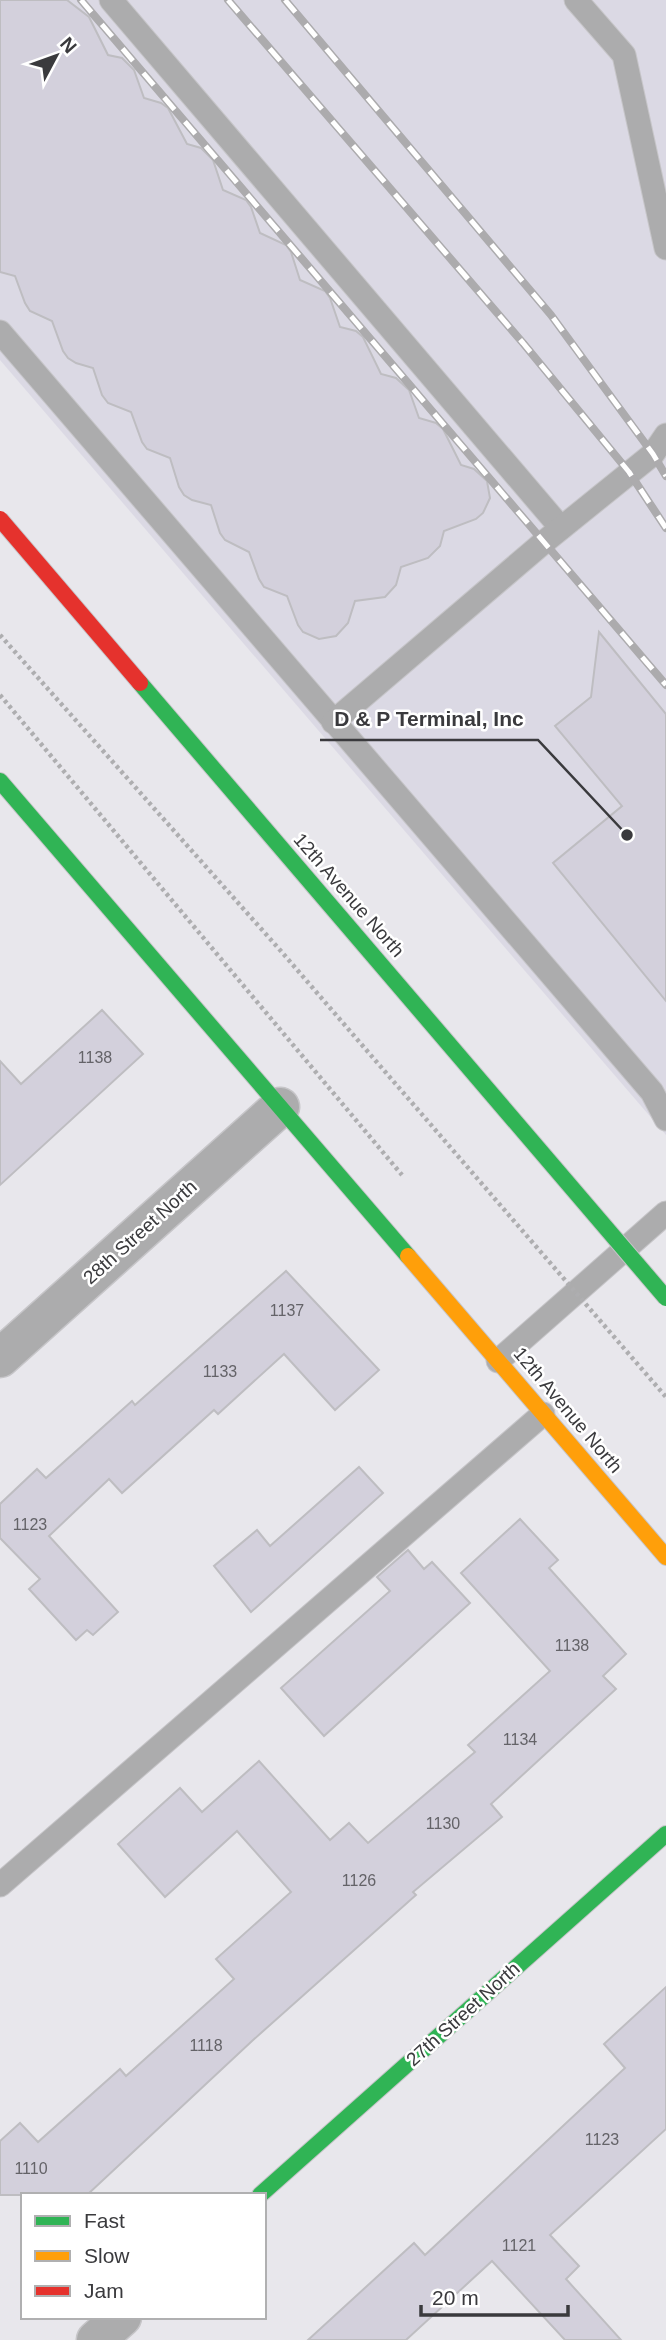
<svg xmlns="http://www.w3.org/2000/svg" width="666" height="2340" font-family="Arial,sans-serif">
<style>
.built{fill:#dbd9e4}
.building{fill:#d3d0dc;stroke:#bebdc1;stroke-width:2}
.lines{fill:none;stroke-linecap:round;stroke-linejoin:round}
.lane-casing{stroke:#c6c5c8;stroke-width:25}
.street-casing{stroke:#c6c5c8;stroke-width:41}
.fast-casing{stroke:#c6c5c8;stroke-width:18}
.slow-casing{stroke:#c6c5c8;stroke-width:18}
.path{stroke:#aeaeb0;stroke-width:4.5;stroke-dasharray:3.5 3.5;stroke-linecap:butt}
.lane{stroke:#acacad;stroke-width:23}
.street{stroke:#acacad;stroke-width:38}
.fast{stroke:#30b455;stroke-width:16}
.slow{stroke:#ff9f0a;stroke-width:16}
.rail-casing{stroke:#acabad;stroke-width:8}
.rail{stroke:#fff;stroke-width:5;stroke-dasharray:16;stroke-linecap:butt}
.fast-bridge-casing{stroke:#c6c5c8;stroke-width:18;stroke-linecap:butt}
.jam-bridge-casing{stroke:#c6c5c8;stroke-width:18;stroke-linecap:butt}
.path-bridge{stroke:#aeaeb0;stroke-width:4.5;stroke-dasharray:3.5 3.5;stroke-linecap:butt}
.fast-bridge{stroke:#30b455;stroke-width:16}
.jam-bridge{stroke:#e5322d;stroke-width:16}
.labels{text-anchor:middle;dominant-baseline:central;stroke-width:5;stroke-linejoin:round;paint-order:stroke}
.number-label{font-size:16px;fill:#646368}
.street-label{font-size:19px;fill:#3a3a3d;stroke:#fff}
.leader{fill:none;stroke:#3a3a3d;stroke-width:2.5}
.callout-dot{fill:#3a3a3d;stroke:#fff;stroke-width:2.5}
.callout-label{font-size:21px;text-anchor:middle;font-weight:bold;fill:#3a3a3d;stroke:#fff;stroke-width:5;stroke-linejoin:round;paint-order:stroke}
</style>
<rect width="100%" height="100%" fill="#e8e7ec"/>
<path class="built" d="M 0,0 L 666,0 L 666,1135 L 0,360 Z"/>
<g class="building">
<path d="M 0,0 L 67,0 L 89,17 L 108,55 L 122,58 L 134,70 L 144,98 L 161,103 L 168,108 L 187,144 L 201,148 L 213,160 L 223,190 L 246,200 L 251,207 L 260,233 L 286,245 L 291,252 L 300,280 L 325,291 L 330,298 L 340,327 L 356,331 L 363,337 L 381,374 L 396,378 L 409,390 L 419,418 L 436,423 L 443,429 L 461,465 L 474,469 L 487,481 L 490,498 L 483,513 L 476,519 L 444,531 L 440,546 L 428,558 L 401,567 L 396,585 L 385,597 L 355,601 L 348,623 L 336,636 L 319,639 L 303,632 L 298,625 L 287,596 L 264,587 L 259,579 L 249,552 L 225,540 L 220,533 L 211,505 L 192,500 L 184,495 L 179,487 L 170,458 L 147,449 L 142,442 L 131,412 L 108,403 L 102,395 L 93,368 L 76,363 L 68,358 L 63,351 L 52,321 L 30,311 L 25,303 L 15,276 L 0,272 Z"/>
<path d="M 599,632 L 666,714 L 666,1001 L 553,863 L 622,806 L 555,726 L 591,697 Z"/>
<path d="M 102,1010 L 143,1054 L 0,1185 L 0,1061 L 21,1084 Z"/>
<path d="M 286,1271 L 379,1370 L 335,1410 L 284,1354 L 218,1414 L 214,1410 L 122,1493 L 109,1479 L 49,1536 L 118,1612 L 93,1635 L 87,1630 L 76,1640 L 29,1589 L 40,1579 L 0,1538 L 0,1504 L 37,1469 L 46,1478 L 132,1401 L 135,1405 Z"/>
<path d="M 359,1467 L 383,1493 L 251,1612 L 214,1566 L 257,1530 L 270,1546 Z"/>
<path d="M 520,1519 L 558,1560 L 549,1568 L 626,1654 L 603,1676 L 616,1689 L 491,1804 L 502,1817 L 413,1892 L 416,1895 L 252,2041 L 87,2195 L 0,2195 L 0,2141 L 20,2123 L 38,2142 L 120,2069 L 126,2076 L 234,1979 L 216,1959 L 291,1892 L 237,1831 L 165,1897 L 118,1844 L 180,1788 L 202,1812 L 259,1761 L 330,1840 L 349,1823 L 368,1843 L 475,1752 L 468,1745 L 550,1671 L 461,1573 Z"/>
<path d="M 408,1550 L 424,1569 L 432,1562 L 470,1603 L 324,1736 L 281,1688 L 390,1591 L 377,1577 Z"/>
<path d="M 666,1987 L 666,2129 L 550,2235 L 579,2266 L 566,2279 L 621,2340 L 565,2340 L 492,2261 L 406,2340 L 308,2340 L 414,2243 L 425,2255 L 625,2068 L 604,2044 Z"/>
</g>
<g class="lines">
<defs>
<g id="lane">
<path d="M 111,0 L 561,528"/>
<path d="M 576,0 L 624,55 L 666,248"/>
<path d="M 0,332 L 652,1092 L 666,1119"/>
<path d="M 333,722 L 544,542 L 653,454 L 666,435"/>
<path d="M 498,1361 L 666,1213"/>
<path d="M 0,1885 L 543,1414"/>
</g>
<g id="street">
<path d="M 0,1358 L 280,1107"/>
<path d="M 96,2340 L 122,2317"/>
</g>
<g id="fast">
<path d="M 0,781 L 408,1256"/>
<path d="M 260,2195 L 666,1834"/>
</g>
<path id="slow" d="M 408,1256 L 666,1557"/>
</defs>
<use href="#lane" class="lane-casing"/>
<use href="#street" class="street-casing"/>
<use href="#fast" class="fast-casing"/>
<use href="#slow" class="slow-casing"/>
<path class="path" d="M 0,695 L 402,1175"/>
<use href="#lane" class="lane"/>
<use href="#street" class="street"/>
<use href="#fast" class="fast"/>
<use href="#slow" class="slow"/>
<defs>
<g id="rail">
<path d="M 81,0 L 666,685"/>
<path d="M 228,0 L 523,343 L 629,472 L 666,528"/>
<path d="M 285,0 L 551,315 L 653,454 L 666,476"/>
</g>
</defs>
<use href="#rail" class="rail-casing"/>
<use href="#rail" class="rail"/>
<defs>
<path id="fast-bridge" d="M 140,683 L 666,1298"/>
<path id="jam-bridge" d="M 0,519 L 140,683"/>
</defs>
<use href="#fast-bridge" class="fast-bridge-casing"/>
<use href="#jam-bridge" class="jam-bridge-casing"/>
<path class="path-bridge" d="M 0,635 L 280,950 L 666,1397"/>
<use href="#fast-bridge" class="fast-bridge"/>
<use href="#jam-bridge" class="jam-bridge"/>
</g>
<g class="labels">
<g class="number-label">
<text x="95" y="1057">1138</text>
<text x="287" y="1310">1137</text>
<text x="220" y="1371">1133</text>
<text x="30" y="1524">1123</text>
<text x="572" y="1645">1138</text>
<text x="520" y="1739">1134</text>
<text x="443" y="1823">1130</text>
<text x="359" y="1880">1126</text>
<text x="206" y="2045">1118</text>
<text x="602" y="2139">1123</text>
<text x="31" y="2168">1110</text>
<text x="519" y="2245">1121</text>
</g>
<g class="street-label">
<text transform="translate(349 895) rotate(49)">12th Avenue North</text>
<text transform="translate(140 1232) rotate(-42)">28th Street North</text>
<text transform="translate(568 1410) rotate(50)">12th Avenue North</text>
<text transform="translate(463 2014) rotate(-42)">27th Street North</text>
</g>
</g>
<path class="leader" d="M627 835L538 740H320"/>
<circle class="callout-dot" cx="627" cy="835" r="7"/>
<g class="callout-label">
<text x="429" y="726">D &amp; P Terminal, Inc</text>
</g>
<rect x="21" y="2193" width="245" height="126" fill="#ffffff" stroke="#b0b0b1" stroke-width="2"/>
<rect x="35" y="2216" width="35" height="10" fill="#30b455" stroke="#b0b0b1" stroke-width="2"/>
<text x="84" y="2228" font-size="21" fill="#3a3a3d">Fast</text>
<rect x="35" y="2251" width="35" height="10" fill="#ff9f0a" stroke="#b0b0b1" stroke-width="2"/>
<text x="84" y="2263" font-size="21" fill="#3a3a3d">Slow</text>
<rect x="35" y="2286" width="35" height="10" fill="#e5322d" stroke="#b0b0b1" stroke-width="2"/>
<text x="84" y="2298" font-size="21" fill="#3a3a3d">Jam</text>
<g transform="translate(56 56) rotate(49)" stroke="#ffffff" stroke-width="5" paint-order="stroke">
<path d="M0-5L12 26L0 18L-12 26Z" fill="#3a3a3d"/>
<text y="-10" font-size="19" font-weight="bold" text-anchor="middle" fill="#3a3a3d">N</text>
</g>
<path d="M421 2305v10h147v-10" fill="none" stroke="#3a3a3d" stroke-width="3.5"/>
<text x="432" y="2305" font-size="21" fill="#3a3a3d" stroke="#ffffff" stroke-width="5" paint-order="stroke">20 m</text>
</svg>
